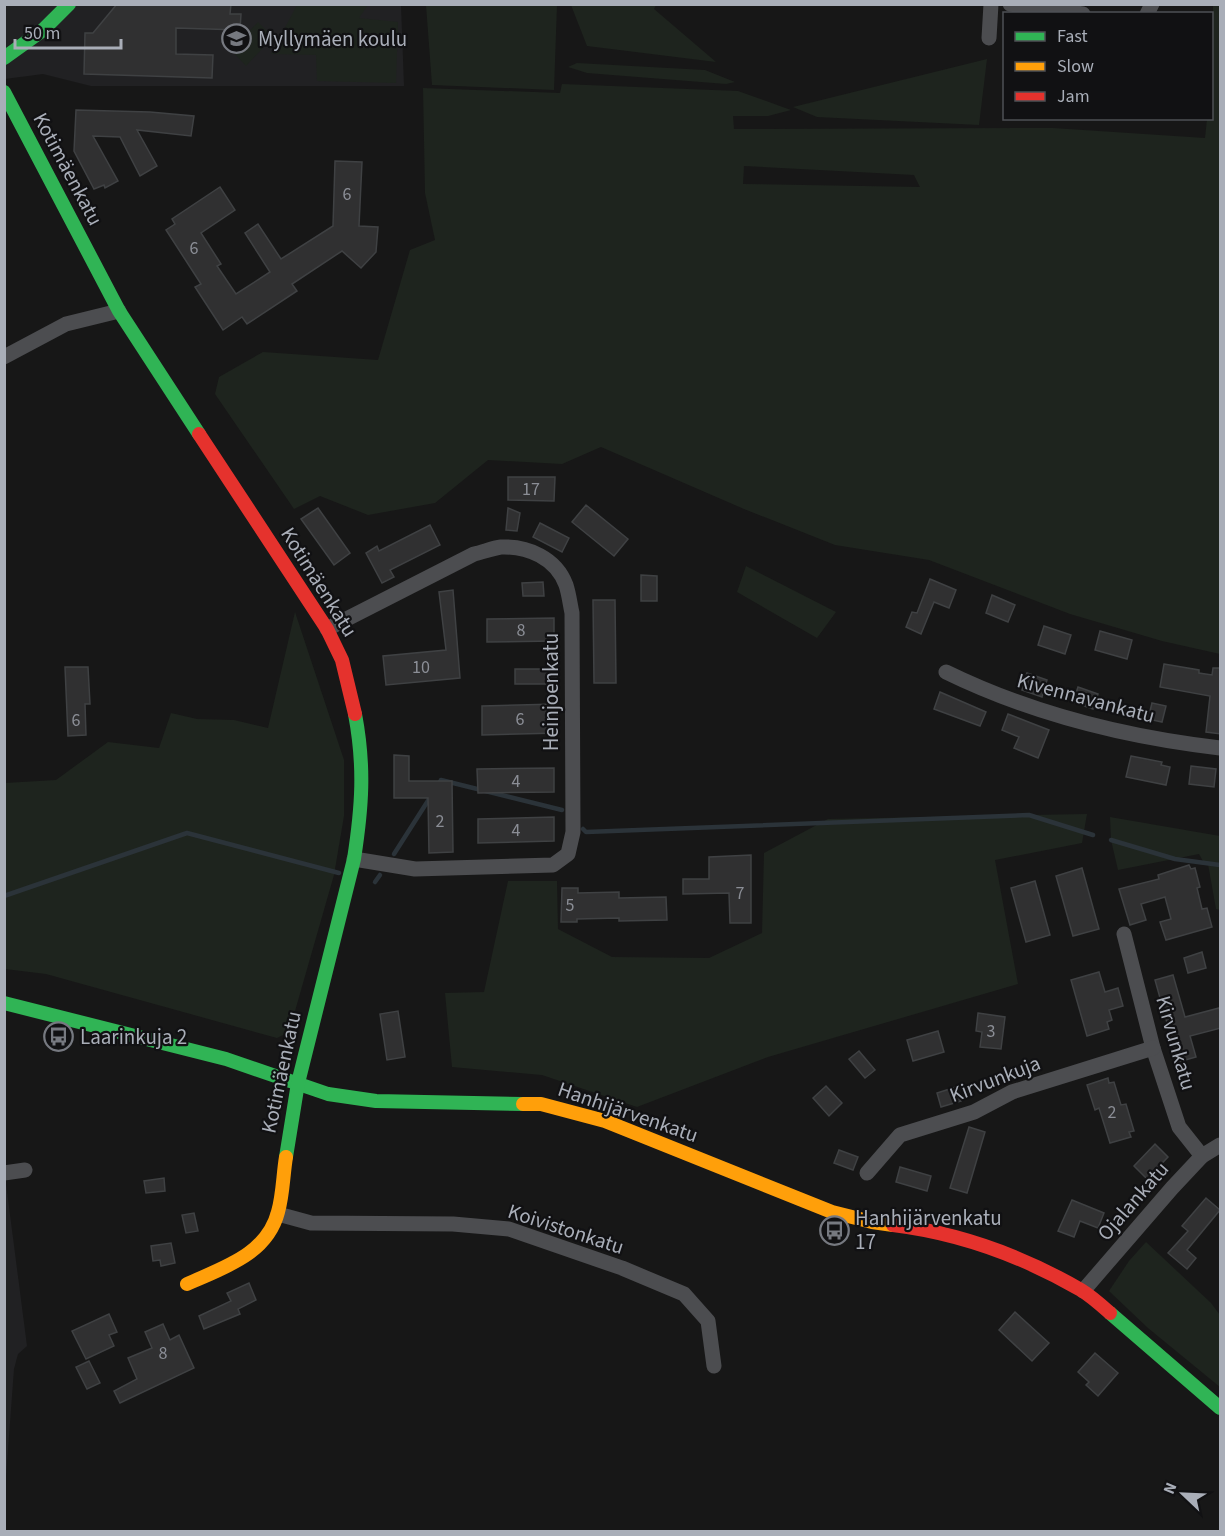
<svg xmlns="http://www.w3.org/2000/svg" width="1225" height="1536" font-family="'Source Sans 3',sans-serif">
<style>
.built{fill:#212123}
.green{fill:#1e241e;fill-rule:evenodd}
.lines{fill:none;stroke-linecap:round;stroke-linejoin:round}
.stream{stroke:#2b3339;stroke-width:4.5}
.building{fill:#303031;stroke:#3f4143;stroke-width:1.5}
.street{stroke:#4c4d50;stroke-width:15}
.fast{stroke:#30b455;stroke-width:14}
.slow{stroke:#ff9f0a;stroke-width:14}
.jam{stroke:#e5322d;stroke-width:14}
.labels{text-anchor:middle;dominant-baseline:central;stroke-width:4.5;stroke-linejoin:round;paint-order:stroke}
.number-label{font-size:18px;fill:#8b8e96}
.poi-label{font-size:21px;fill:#a9aeb8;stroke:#111113;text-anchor:start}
.street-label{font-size:21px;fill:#a9aeb8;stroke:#111113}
</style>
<rect width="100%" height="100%" fill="#171717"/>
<g class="built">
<path d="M 4,5 L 401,5 L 404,86 L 91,86 L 43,74 L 5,79 Z"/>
<path d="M 5,1176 L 27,1346 L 18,1354 L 14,1369 L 5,1490 Z"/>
</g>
<g class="green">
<path d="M 297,5 L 368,5 L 359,18 L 398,22 L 396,83 L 317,81 L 316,55 L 271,54 Z"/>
<path d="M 426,5 L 557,5 L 554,90 L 432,85 Z"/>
<path d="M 571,5 L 656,5 L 654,9 L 716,62 L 587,46 Z"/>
<path d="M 1213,5 L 1220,5 L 1220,654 L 1162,641 L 1070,614 L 929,560 L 835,545 L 744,509 L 601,447 L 562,464 L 488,460 L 435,503 L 368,515 L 320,496 L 294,509 L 215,394 L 219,377 L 263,352 L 378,360 L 410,250 L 435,240 L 425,193 L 423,88 L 560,93 L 562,84 L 738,91 L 791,110 L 768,116 L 733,116 L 734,129 L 1053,128 L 1205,138 L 1207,119 L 1212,118 ZM 744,166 L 914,175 L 920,187 L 743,184 Z"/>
<path d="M 258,22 L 273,37 L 246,66 L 231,50 Z"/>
<path d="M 987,59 L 979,125 L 817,117 L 793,107 Z"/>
<path d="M 577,63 L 705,70 L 735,82 L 726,84 L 587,73 L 568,67 Z"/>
<path d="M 746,566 L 836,612 L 817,638 L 737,592 Z"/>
<path d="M 295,612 L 344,760 L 344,816 L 334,875 L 289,1032 L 277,1038 L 46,974 L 5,969 L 5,783 L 56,780 L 108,742 L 159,748 L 171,713 L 197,719 L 234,720 L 268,728 Z"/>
<path d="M 1087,814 L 1082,843 L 995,860 L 1018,984 L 768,1057 L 637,1107 L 542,1075 L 452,1067 L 445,993 L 484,992 L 508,881 L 557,881 L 558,929 L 612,957 L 709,958 L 762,933 L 764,853 L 828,819 Z"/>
<path d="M 1110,817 L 1220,836 L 1220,910 L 1216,909 L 1208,864 L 1204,863 L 1199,854 L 1118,870 L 1111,840 Z"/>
<path d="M 1146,1242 L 1211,1303 L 1220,1315 L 1220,1387 L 1148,1328 L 1109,1291 L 1129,1261 Z"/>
</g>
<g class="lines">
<g class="stream">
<path d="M 438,786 L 441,780 L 562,810"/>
<path d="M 583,829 L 586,832 L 1029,815 L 1093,835"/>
<path d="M 1111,840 L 1175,859 L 1220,865"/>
<path d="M 394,854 L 431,796"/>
<path d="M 375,882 L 380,875"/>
<path d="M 4,896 L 187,833 L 339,873"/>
</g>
</g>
<g class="building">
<path d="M 117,4 L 231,4 L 230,14 L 241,14 L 240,30 L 176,28 L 176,54 L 213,55 L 212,78 L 84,74 L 85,33 L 93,33 Z"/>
<path d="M 76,110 L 150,112 L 194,116 L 191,136 L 137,130 L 157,166 L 140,176 L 120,137 L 93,136 L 118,181 L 105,188 L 104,185 L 94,189 L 74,151 Z"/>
<path d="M 335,161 L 362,162 L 359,226 L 378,227 L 376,252 L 361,268 L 342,251 L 292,284 L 297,291 L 247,324 L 242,317 L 223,330 L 195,287 L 201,284 L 166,230 L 175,224 L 172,219 L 220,187 L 235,210 L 201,233 L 221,264 L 217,266 L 236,294 L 270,272 L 245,233 L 258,224 L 281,259 L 333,226 Z"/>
<path d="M 508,477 L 555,477 L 554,501 L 508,500 Z"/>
<path d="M 586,505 L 628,539 L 614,556 L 572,522 Z"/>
<path d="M 318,508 L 350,553 L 334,565 L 301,519 Z"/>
<path d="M 508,508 L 520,513 L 517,531 L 506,530 Z"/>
<path d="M 540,523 L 569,538 L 562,552 L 533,537 Z"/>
<path d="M 430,525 L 440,545 L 390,570 L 394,577 L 382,583 L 366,553 L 377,546 L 379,551 Z"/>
<path d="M 641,575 L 657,576 L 657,601 L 641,601 Z"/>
<path d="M 930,579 L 956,590 L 949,608 L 934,602 L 921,634 L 906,627 L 912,612 L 917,613 Z"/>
<path d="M 543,582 L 544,596 L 523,596 L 522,583 Z"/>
<path d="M 453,590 L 460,678 L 386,685 L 383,656 L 446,650 L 439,592 Z"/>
<path d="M 992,595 L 1015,605 L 1008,622 L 986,613 Z"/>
<path d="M 593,600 L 615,600 L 616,683 L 594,683 Z"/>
<path d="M 554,618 L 554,641 L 487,642 L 487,619 Z"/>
<path d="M 1044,626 L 1071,635 L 1065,654 L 1038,645 Z"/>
<path d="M 1100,631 L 1132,640 L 1127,659 L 1095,650 Z"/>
<path d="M 1164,664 L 1199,670 L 1199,673 L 1212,675 L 1213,668 L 1221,668 L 1221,734 L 1206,732 L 1210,696 L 1160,687 Z"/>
<path d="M 65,667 L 88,667 L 90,704 L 85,704 L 86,735 L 68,736 Z"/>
<rect x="515" y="669" width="41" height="15"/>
<path d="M 1027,673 L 1047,680 L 1042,697 L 1022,690 Z"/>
<path d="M 1078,687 L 1098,694 L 1093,709 L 1073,702 Z"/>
<path d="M 940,692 L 986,712 L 980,726 L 934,709 Z"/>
<path d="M 1152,703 L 1166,706 L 1162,722 L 1148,719 Z"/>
<path d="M 557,704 L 558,733 L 482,735 L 482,706 Z"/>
<path d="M 1008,714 L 1049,730 L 1038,758 L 1014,748 L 1019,737 L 1002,730 Z"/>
<path d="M 394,755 L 409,756 L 409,781 L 452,781 L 453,852 L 429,853 L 428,798 L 394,798 Z"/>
<path d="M 1131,756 L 1162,762 L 1161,765 L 1170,767 L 1166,785 L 1126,777 Z"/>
<path d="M 1191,766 L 1216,769 L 1214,787 L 1189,784 Z"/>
<path d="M 554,768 L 554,792 L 478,793 L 477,769 Z"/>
<path d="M 554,817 L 554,841 L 478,843 L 478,819 Z"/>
<path d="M 751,855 L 751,923 L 730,923 L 729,893 L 683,894 L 683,879 L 709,879 L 709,857 Z"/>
<path d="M 1189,865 L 1191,869 L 1195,868 L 1200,887 L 1197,888 L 1202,909 L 1207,908 L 1212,927 L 1166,940 L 1160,922 L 1171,919 L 1165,897 L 1141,904 L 1146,920 L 1130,925 L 1119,889 L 1159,879 L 1158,875 Z"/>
<path d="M 1082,868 L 1099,929 L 1073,936 L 1056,876 Z"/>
<path d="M 1035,881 L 1050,935 L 1026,942 L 1011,888 Z"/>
<path d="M 562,888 L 578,888 L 578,893 L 619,892 L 619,898 L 666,897 L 667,920 L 619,921 L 619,918 L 577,919 L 577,922 L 561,922 Z"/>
<path d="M 1202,952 L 1206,968 L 1188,973 L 1184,958 Z"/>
<path d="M 1099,972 L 1105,992 L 1118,988 L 1123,1006 L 1109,1010 L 1112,1020 L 1107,1022 L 1109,1029 L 1087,1036 L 1071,980 Z"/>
<path d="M 1173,975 L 1185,1017 L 1219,1008 L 1221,1015 L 1221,1028 L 1190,1036 L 1196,1057 L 1178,1062 L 1155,980 Z"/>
<path d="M 398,1011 L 405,1057 L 387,1060 L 380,1014 Z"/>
<path d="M 978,1013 L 1005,1017 L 1001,1049 L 980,1047 L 982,1032 L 976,1031 Z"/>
<path d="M 938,1031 L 944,1052 L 913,1061 L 907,1040 Z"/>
<path d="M 859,1051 L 875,1070 L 865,1078 L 849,1059 Z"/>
<path d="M 1108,1078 L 1109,1083 L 1114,1082 L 1121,1105 L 1126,1104 L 1134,1131 L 1129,1132 L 1131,1137 L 1110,1143 L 1099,1108 L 1095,1110 L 1087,1085 Z"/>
<path d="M 826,1086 L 842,1103 L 829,1116 L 813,1098 Z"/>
<path d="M 956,1087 L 961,1101 L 941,1107 L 937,1093 Z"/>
<path d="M 969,1127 L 985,1132 L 967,1193 L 950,1188 Z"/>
<path d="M 1155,1144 L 1168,1157 L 1147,1179 L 1134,1166 Z"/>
<path d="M 839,1150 L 858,1157 L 853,1170 L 834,1163 Z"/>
<path d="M 900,1167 L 931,1176 L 927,1191 L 896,1182 Z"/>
<path d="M 164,1178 L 165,1191 L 146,1193 L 144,1181 Z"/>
<path d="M 1206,1198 L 1220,1210 L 1187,1250 L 1196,1258 L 1187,1269 L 1168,1253 L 1188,1231 L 1182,1226 Z"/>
<path d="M 1072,1200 L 1104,1213 L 1098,1228 L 1080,1221 L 1074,1237 L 1058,1231 Z"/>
<path d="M 194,1213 L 198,1231 L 186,1233 L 182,1215 Z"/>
<path d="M 171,1243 L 175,1263 L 161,1266 L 160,1260 L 153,1261 L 151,1246 Z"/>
<path d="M 249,1283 L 256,1300 L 238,1309 L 240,1314 L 204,1329 L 199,1316 L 231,1301 L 227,1293 Z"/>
<path d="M 1015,1312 L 1049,1343 L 1032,1361 L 999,1330 Z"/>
<path d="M 109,1314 L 117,1332 L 109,1335 L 114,1346 L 86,1359 L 72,1331 Z"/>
<path d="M 163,1324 L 170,1340 L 179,1335 L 194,1368 L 120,1403 L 114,1391 L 137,1379 L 128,1358 L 152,1348 L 145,1332 Z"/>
<path d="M 1095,1353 L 1118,1373 L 1098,1396 L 1086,1385 L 1089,1382 L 1078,1372 Z"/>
<path d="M 89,1361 L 100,1383 L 87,1389 L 76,1367 Z"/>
</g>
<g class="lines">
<g class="street">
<path d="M 1010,4 L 1083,14"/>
<path d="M 1147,14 L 1152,4"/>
<path d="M 989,38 L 991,4"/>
<path d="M 4,357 L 66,324 L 119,311"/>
<path d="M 327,629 L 474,554 C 483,552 493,548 501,547 C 528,546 556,558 566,585 C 569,594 570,604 572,613 L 573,832 L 568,854 L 553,865 L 415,869 L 354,859"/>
<path d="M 946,672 C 1032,714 1125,737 1220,748"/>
<path d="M 1124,934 L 1153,1048 L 1179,1127 L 1202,1156"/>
<path d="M 4,1173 L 25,1170"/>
<path d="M 867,1173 L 900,1135 L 974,1112 L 1012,1092 L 1153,1048"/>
<path d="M 278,1214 L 311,1223 L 453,1224 L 509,1229 L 622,1268 L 684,1294 L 708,1321 L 714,1366"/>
<path d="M 1083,1291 L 1172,1188 L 1202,1156 L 1220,1145"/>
</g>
<g class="fast">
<path d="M 4,58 L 43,30 L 69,4"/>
<path d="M 4,92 L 119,311 L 199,434"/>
<path d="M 4,1003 L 226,1059 L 328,1094 L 376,1101 L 523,1104"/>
<path d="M 286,1157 L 298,1083 L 354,859 C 362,807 365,767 355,714"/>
<path d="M 1110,1313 L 1220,1408"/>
</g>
<g class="slow">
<path d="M 523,1104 L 541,1104 L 605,1121 L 832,1212 L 872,1222 L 893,1225"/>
<path d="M 187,1284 C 222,1268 267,1255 278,1212 C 283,1195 283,1175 286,1157"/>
</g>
<g class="jam">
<path d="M 199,434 L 327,629 L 342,660 L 355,714"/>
<path d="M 893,1225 C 959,1233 1024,1257 1081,1290 C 1091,1296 1101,1305 1110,1313"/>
</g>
</g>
<defs>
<symbol id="school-ring" viewBox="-11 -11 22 22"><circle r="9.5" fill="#111113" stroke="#767980" stroke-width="1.5"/><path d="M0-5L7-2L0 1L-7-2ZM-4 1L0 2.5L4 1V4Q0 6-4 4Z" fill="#767980"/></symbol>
<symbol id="bus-ring" viewBox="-11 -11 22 22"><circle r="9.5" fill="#111113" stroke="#767980" stroke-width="1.5"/><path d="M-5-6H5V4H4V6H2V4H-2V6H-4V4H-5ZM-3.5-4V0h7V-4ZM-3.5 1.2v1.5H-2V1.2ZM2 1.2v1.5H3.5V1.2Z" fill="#767980"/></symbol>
</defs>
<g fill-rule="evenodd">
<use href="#school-ring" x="220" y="22" width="33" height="33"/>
<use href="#bus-ring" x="42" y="1020" width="33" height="33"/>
<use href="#bus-ring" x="818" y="1214" width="33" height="33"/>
</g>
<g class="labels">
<g class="number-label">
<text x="347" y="194">6</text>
<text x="194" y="248">6</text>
<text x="531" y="489">17</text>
<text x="521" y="630">8</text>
<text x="421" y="667">10</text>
<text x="520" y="719">6</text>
<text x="76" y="720">6</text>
<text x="516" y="781">4</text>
<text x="440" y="821">2</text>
<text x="516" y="830">4</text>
<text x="740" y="893">7</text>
<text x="570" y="905">5</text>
<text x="991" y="1031">3</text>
<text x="1112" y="1112">2</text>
<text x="163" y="1353">8</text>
</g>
<g class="poi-label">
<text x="258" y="39">Myllymäen koulu</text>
<text x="80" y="1037">Laarinkuja 2</text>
<text x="855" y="1218">Hanhijärvenkatu<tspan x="855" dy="24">17</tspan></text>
</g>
<g class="street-label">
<text transform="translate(68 169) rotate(62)">Kotimäenkatu</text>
<text transform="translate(319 582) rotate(58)">Kotimäenkatu</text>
<text transform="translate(551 692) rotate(-90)">Heinjoenkatu</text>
<text transform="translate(1086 698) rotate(15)">Kivennavankatu</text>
<text transform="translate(1176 1043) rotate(74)">Kirvunkatu</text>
<text transform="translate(281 1072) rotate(-78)">Kotimäenkatu</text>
<text transform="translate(995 1079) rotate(-21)">Kirvunkuja</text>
<text transform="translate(628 1112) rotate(19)">Hanhijärvenkatu</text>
<text transform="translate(1133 1201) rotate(-49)">Ojalankatu</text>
<text transform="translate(566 1229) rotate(18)">Koivistonkatu</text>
</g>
</g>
<rect width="1225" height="1536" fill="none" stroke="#a9aeb8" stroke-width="12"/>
<rect x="1003" y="12" width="210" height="108" fill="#111113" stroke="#4e5055" stroke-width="1.5"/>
<rect x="1015" y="32" width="30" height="9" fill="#30b455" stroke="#4e5055" stroke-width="1.5"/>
<text x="1057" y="42" font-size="18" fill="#a9aeb8">Fast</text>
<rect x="1015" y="62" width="30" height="9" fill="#ff9f0a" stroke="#4e5055" stroke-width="1.5"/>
<text x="1057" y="72" font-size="18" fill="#a9aeb8">Slow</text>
<rect x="1015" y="92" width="30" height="9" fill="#e5322d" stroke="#4e5055" stroke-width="1.5"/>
<text x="1057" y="102" font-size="18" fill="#a9aeb8">Jam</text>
<g transform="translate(1183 1494) rotate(293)" stroke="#111113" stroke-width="4.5" paint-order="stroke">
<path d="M0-4.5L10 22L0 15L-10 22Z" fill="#a9aeb8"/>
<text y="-9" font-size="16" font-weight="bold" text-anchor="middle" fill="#a9aeb8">N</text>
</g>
<path d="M15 39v9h106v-9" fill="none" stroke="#a9aeb8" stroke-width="3"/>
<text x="24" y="39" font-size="18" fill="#a9aeb8" stroke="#111113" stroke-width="4.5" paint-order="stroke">50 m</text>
</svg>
